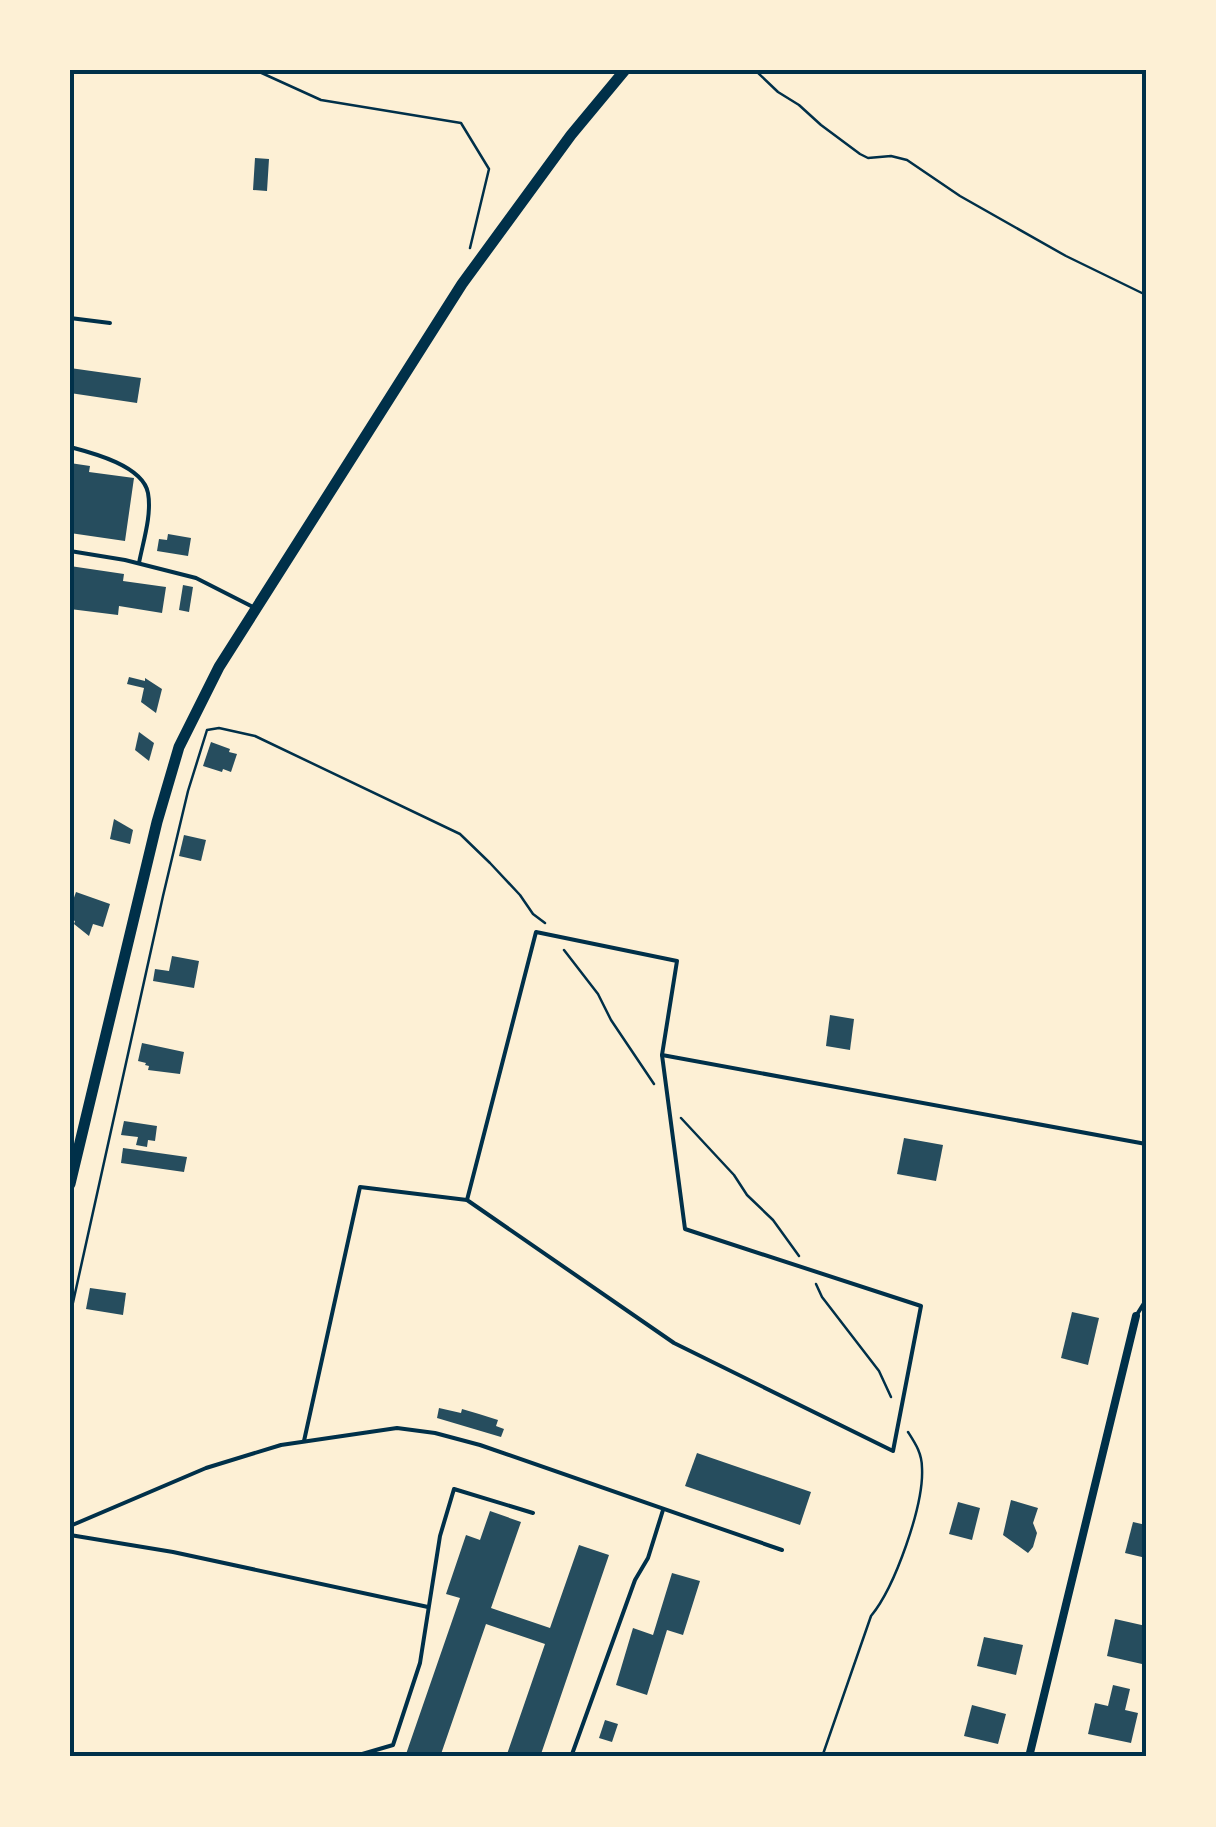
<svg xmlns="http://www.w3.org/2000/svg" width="1216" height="1827" font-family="Raleway,sans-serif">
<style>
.building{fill:#264d5e}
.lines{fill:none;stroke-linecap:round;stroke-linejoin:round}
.path{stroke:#003049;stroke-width:2.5}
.service{stroke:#003049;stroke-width:4}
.minor{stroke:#003049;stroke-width:8}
.primary{stroke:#003049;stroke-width:11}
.neatline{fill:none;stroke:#003049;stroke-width:4}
</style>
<rect width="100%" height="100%" fill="#fdf0d5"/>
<g class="building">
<path d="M 255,158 L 269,159 L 267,191 L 253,190 Z"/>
<path d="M 70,368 L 141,378 L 137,403 L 70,393 Z"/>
<path d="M 70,463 L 90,466 L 89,472 L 134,478 L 125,541 L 70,533 Z"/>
<path d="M 168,534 L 191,538 L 188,556 L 157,551 L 159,539 L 167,540 Z"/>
<path d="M 70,566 L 124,574 L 123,581 L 166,587 L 162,613 L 119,606 L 118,615 L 70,609 Z"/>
<path d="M 183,585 L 193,587 L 189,612 L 179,610 Z"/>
<path d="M 129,677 L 145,681 L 145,678 L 162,689 L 156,713 L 141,702 L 144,688 L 127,684 Z"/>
<path d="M 139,732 L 154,743 L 149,761 L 135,750 Z"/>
<path d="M 211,742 L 230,749 L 229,752 L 237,754 L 231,772 L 223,769 L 222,772 L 203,766 Z"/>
<path d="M 114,819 L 133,830 L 130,844 L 110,839 Z"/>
<path d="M 184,835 L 206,840 L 201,861 L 179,856 Z"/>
<path d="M 76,892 L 110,904 L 103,927 L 93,924 L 89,936 L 74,924 L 75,921 L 70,919 L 70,909 Z"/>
<path d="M 172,956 L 199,961 L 194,988 L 153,981 L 155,969 L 169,971 Z"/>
<path d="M 830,1015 L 854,1019 L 850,1050 L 826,1046 Z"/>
<path d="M 142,1043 L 184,1052 L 180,1074 L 148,1070 L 149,1066 L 145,1065 L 146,1063 L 138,1061 Z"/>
<path d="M 124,1121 L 157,1126 L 155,1141 L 148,1140 L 147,1147 L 136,1145 L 138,1137 L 121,1135 Z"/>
<path d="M 904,1138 L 943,1145 L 936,1181 L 897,1174 Z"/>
<path d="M 123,1148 L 187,1157 L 184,1172 L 121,1163 Z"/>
<path d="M 90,1288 L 126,1293 L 123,1315 L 86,1309 Z"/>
<path d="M 1072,1312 L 1099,1318 L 1088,1365 L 1061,1358 Z"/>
<path d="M 439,1408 L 461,1413 L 462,1409 L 479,1414 L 498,1420 L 496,1426 L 504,1429 L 501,1437 L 437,1418 Z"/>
<path d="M 697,1453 L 811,1492 L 800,1525 L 685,1486 Z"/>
<path d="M 1011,1500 L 1038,1508 L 1033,1523 L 1037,1533 L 1033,1547 L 1028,1553 L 1003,1535 Z"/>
<path d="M 958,1502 L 980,1508 L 972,1540 L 949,1534 Z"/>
<path d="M 490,1511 L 521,1522 L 491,1608 L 550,1628 L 579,1545 L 609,1555 L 540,1757 L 506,1757 L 545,1644 L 486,1624 L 440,1757 L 405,1757 L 460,1598 L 446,1594 L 466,1535 L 480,1540 Z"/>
<path d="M 1133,1522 L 1146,1525 L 1146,1558 L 1125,1553 Z"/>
<path d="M 672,1573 L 700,1581 L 683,1635 L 667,1630 L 647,1695 L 616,1685 L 633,1628 L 653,1635 Z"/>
<path d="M 1115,1619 L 1146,1626 L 1146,1657 L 1144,1656 L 1142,1664 L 1107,1656 Z"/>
<path d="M 984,1637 L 1023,1645 L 1016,1675 L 977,1666 Z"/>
<path d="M 1113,1685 L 1130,1689 L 1125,1710 L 1138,1713 L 1131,1743 L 1088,1734 L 1095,1703 L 1108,1706 Z"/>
<path d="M 972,1705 L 1006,1714 L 998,1744 L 964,1736 Z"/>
<path d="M 605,1720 L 618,1724 L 612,1742 L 599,1738 Z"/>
</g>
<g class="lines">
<g class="path">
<path d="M 255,70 L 321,100 L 461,123 L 489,169 L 470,248"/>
<path d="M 755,70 L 778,92 L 799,105 L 821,125 L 860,154 L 868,158 L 891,156 L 907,160 L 960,196 L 1066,256 L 1146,295"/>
<path d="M 564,950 L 598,994 L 611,1020 L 654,1084"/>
<path d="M 681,1118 L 734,1175 L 747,1195 L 773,1220 L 799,1256"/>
<path d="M 816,1284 L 822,1297 L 879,1371 L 891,1397"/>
<path d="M 70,1316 L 163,896 L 188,791 L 207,730 L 219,728 L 255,736 L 460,834 L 490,863 L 520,895 L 533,914 L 545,923"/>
<path d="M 822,1757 L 871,1616 C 895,1587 924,1505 922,1468 C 922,1453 915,1443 908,1432"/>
</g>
<g class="service">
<path d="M 70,318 L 110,323"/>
<path d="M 70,447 C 93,453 143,466 148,493 C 152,515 143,542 139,563"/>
<path d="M 70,551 L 125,560 L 196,578 L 255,608"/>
<path d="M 536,932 L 677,961 L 662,1055 L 685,1229 L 921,1306 L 893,1451 L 674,1343 L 467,1200 Z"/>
<path d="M 662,1055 L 1146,1144"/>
<path d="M 1136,1316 L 1146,1300"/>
<path d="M 304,1441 L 360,1187 L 467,1200"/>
<path d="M 70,1526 L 206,1468 L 281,1445 L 397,1428 L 435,1433 L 480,1445 L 782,1550"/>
<path d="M 70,1535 L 173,1552 L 428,1607"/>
<path d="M 352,1757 L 393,1745 L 420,1663 L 440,1536 L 454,1489 L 533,1513"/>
<path d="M 571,1757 L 635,1580 L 648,1558 L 663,1510"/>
</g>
<path class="minor" d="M 1029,1757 L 1136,1316"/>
<path class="primary" d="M 70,1184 L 157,822 L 179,747 L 219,667 L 462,284 L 571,135 L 625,70"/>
</g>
<rect width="1216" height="1827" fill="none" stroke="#fdf0d5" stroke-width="145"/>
<rect x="72" y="72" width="1072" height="1682" class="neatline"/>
</svg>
